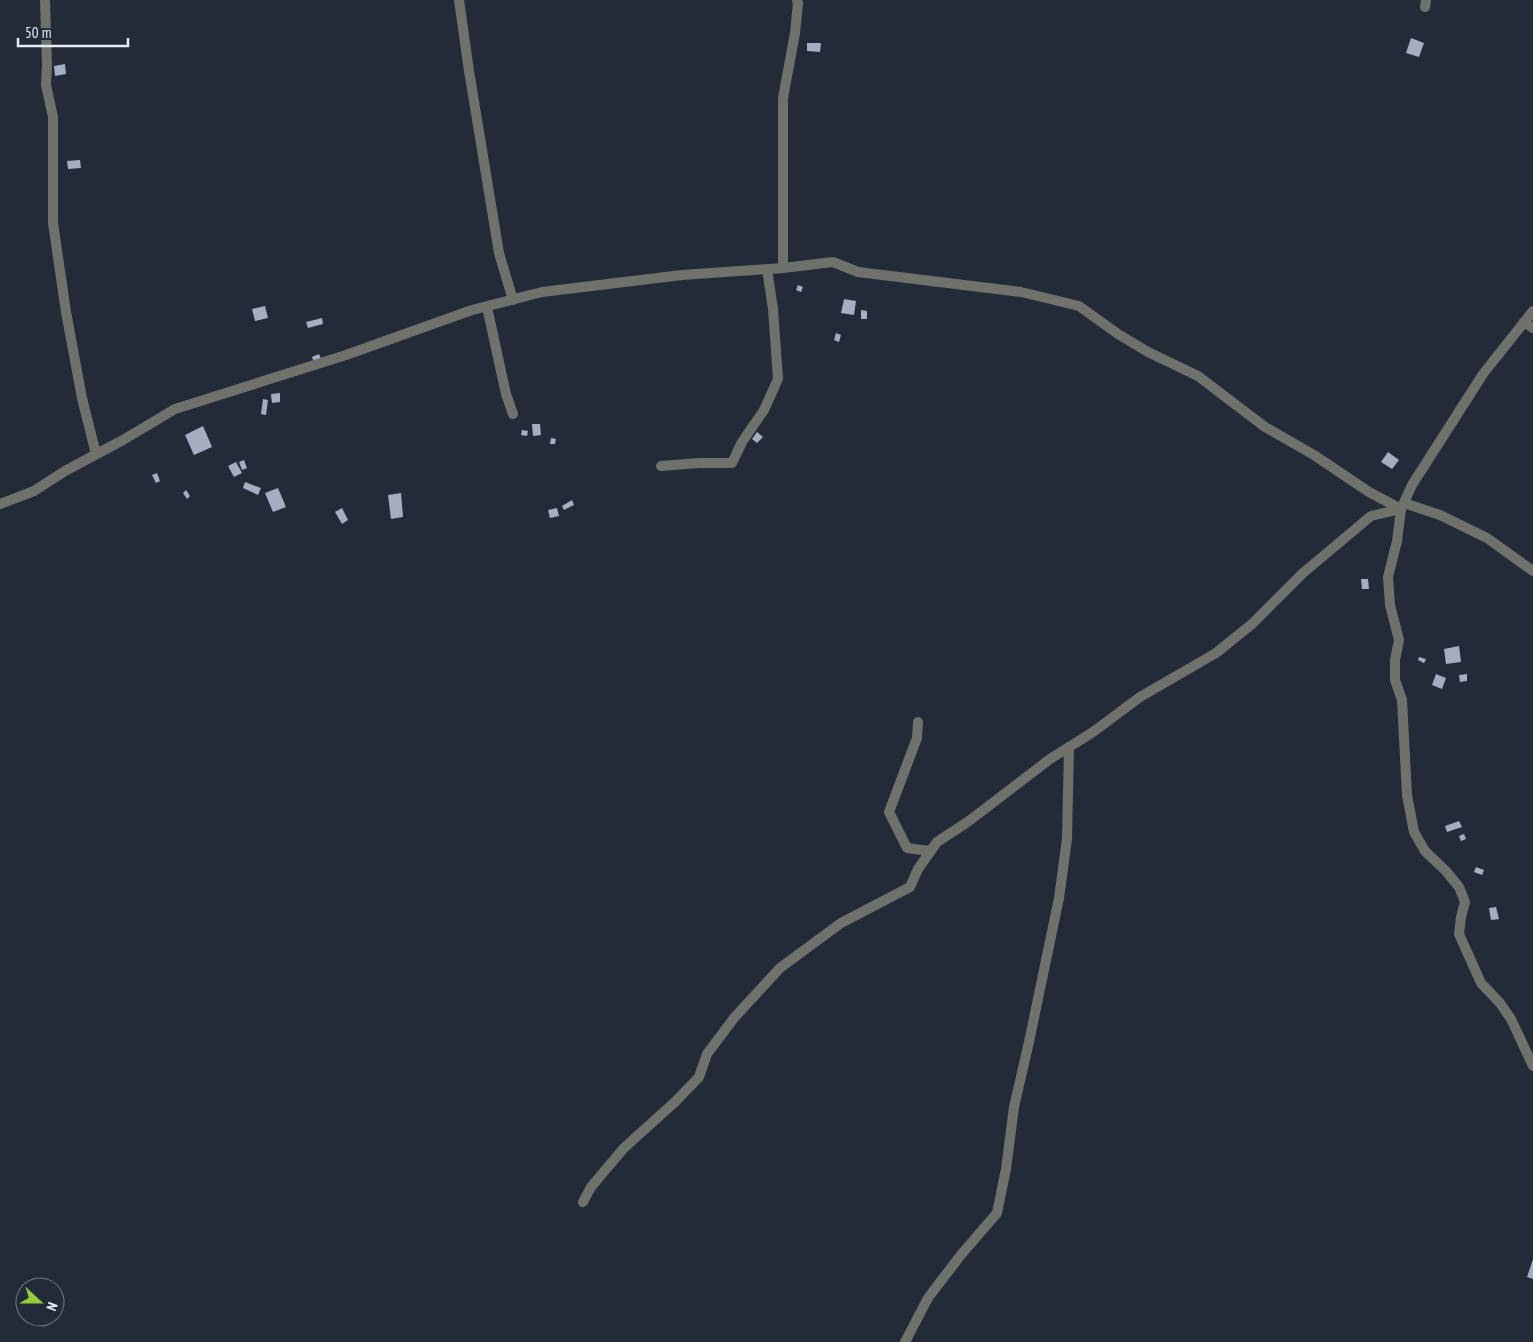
<svg xmlns="http://www.w3.org/2000/svg" width="1533" height="1342" font-family="'PT Sans Narrow',sans-serif">
<style>
.building{fill:#a4aec0}
.lines{fill:none;stroke-linecap:round;stroke-linejoin:round}
.minor{stroke:#6e726b;stroke-width:10}
</style>
<rect width="100%" height="100%" fill="#232b39"/>
<g class="building">
<path d="M 1411,38 L 1424,43 L 1419,57 L 1406,53 Z"/>
<path d="M 807,43 L 821,43 L 820,52 L 807,51 Z"/>
<path d="M 65,64 L 66,74 L 55,76 L 54,66 Z"/>
<path d="M 80,160 L 81,168 L 68,169 L 67,161 Z"/>
<path d="M 798,285 L 803,287 L 801,292 L 796,290 Z"/>
<path d="M 844,299 L 856,301 L 854,315 L 841,313 Z"/>
<path d="M 265,306 L 268,318 L 255,321 L 252,309 Z"/>
<path d="M 861,310 L 867,311 L 867,319 L 861,319 Z"/>
<path d="M 322,318 L 323,324 L 308,328 L 306,322 Z"/>
<path d="M 836,333 L 841,335 L 839,342 L 834,340 Z"/>
<path d="M 319,354 L 321,359 L 314,362 L 312,357 Z"/>
<path d="M 280,393 L 280,402 L 272,403 L 271,394 Z"/>
<path d="M 263,399 L 268,400 L 266,415 L 261,414 Z"/>
<path d="M 532,424 L 540,424 L 541,435 L 533,436 Z"/>
<path d="M 203,426 L 212,447 L 194,455 L 185,435 Z"/>
<path d="M 522,430 L 528,431 L 527,436 L 521,435 Z"/>
<path d="M 757,432 L 763,437 L 757,443 L 752,439 Z"/>
<path d="M 551,438 L 556,439 L 555,444 L 550,444 Z"/>
<path d="M 1388,452 L 1399,460 L 1392,469 L 1381,462 Z"/>
<path d="M 244,460 L 247,468 L 242,470 L 239,462 Z"/>
<path d="M 236,462 L 242,473 L 234,477 L 228,466 Z"/>
<path d="M 157,473 L 160,481 L 156,483 L 152,475 Z"/>
<path d="M 245,482 L 261,488 L 258,495 L 243,488 Z"/>
<path d="M 278,488 L 286,507 L 273,512 L 265,493 Z"/>
<path d="M 186,490 L 190,496 L 187,499 L 183,493 Z"/>
<path d="M 401,493 L 403,517 L 391,519 L 388,495 Z"/>
<path d="M 572,500 L 574,505 L 564,510 L 562,506 Z"/>
<path d="M 342,508 L 348,520 L 342,524 L 335,512 Z"/>
<path d="M 557,508 L 559,516 L 550,518 L 548,510 Z"/>
<path d="M 1361,579 L 1368,579 L 1369,589 L 1362,589 Z"/>
<path d="M 1459,646 L 1461,662 L 1446,664 L 1444,649 Z"/>
<path d="M 1419,657 L 1426,659 L 1424,663 L 1418,660 Z"/>
<path d="M 1436,674 L 1446,678 L 1442,689 L 1432,685 Z"/>
<path d="M 1467,674 L 1467,681 L 1460,682 L 1459,675 Z"/>
<path d="M 1459,821 L 1462,827 L 1447,832 L 1445,826 Z"/>
<path d="M 1464,834 L 1466,839 L 1461,841 L 1459,836 Z"/>
<path d="M 1476,867 L 1484,870 L 1482,875 L 1474,872 Z"/>
<path d="M 1496,907 L 1499,919 L 1491,920 L 1489,908 Z"/>
<path d="M 1533,1259 L 1533,1279 L 1527,1277 Z"/>
</g>
<g class="lines">
<g class="minor">
<path d="M 45,0 L 47,65 L 46,85 L 53,117 L 53,223 L 66,312 L 82,398 L 96,454"/>
<path d="M 459,0 L 469,71 L 499,253 L 513,300"/>
<path d="M 1425,7 L 1426,0"/>
<path d="M 783,268 L 783,98 L 795,33 L 798,3 L 797,0"/>
<path d="M 487,307 L 506,394 L 513,414"/>
<path d="M 1533,311 L 1483,374 L 1412,485 L 1401,509 L 1397,541 L 1388,577 L 1390,605 L 1399,640 L 1395,660 L 1395,680 L 1402,700 L 1407,795 L 1414,832 L 1425,851 L 1445,870 L 1459,887 L 1465,902 L 1461,917 L 1459,934 L 1481,983 L 1500,1003 L 1511,1019 L 1533,1066"/>
<path d="M 1524,322 L 1533,328"/>
<path d="M 661,466 L 699,463 L 732,463 L 742,442 L 764,410 L 778,379 L 773,309 L 767,269"/>
<path d="M 1404,503 L 1440,515 L 1487,538 L 1533,571"/>
<path d="M 0,504 L 34,491 L 65,471 L 123,440 L 175,409 L 346,355 L 472,310 L 542,292 L 682,275 L 783,268 L 833,262 L 858,272 L 1021,292 L 1079,306 L 1118,334 L 1148,352 L 1198,376 L 1265,427 L 1314,455 L 1369,492 L 1401,509 L 1371,516 L 1303,573 L 1252,624 L 1216,653 L 1140,697 L 1093,732 L 1050,759 L 969,821 L 937,842 L 918,869 L 910,887 L 841,923 L 780,968 L 734,1018 L 707,1054 L 699,1077 L 676,1101 L 624,1148 L 591,1187 L 583,1202"/>
<path d="M 918,722 L 917,738 L 889,812 L 907,848 L 930,851"/>
<path d="M 905,1342 L 928,1298 L 960,1256 L 997,1213 L 1006,1169 L 1014,1107 L 1029,1042 L 1059,898 L 1067,839 L 1069,747"/>
</g>
</g>
<g transform="translate(40 1302) rotate(111)"><circle r="24" fill="#232b39" stroke="#717884"/>
<path d="M0-4L9 19L0 12L-9 19Z" fill="#94cc3d"/>
<text y="-8" font-size="14" font-weight="bold" text-anchor="middle" fill="#e6ebf4">N</text>
</g>
<path d="M18 38v8h110v-8" fill="none" stroke="#e6ebf4" stroke-width="2.5"/>
<text x="25" y="38" font-size="15" fill="#e6ebf4" stroke="#232b39" stroke-width="4" paint-order="stroke">50 m</text>
</svg>
